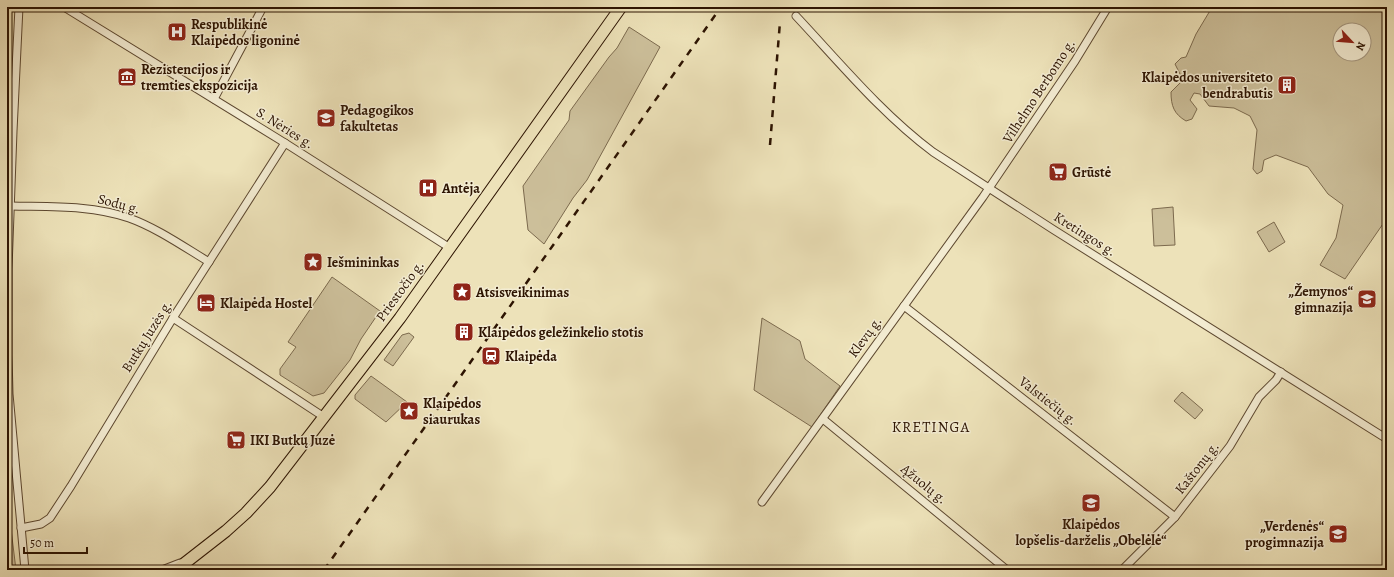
<svg xmlns="http://www.w3.org/2000/svg" width="1394" height="577" font-family="Alegreya,serif">
<style>
.green{fill:#ccbf9a;stroke:#7c6a4e;fill-rule:evenodd}
.lines{fill:none;stroke-linecap:round;stroke-linejoin:round}
.street-casing{stroke:#5d4830;stroke-width:9}
.primary-casing{stroke:#2d1402;stroke-width:13}
.street{stroke:#f3ecd2;stroke-width:7}
.primary{stroke:#ede2b9;stroke-width:11}
.rail{stroke:#2d1402;stroke-width:2.5;stroke-dasharray:7 7;stroke-linecap:butt}
.labels{text-anchor:middle;dominant-baseline:central;stroke-width:3;stroke-linejoin:round;paint-order:stroke}
.poi-label{font-size:14px;font-weight:bold;fill:#2d1402;stroke:#f3ecd2;text-anchor:start}
.street-label{font-size:14px;fill:#2d1402;stroke:#f3ecd2}
.neighbourhood-label{font-size:15px;letter-spacing:1px;fill:#2d1402;stroke:#f3ecd2}
</style>
<rect width="100%" height="100%" fill="#ede2b9"/>
<filter id="stains"><feTurbulence type="fractalNoise" baseFrequency=".005" numOctaves="4"/><feColorMatrix values="0 0 0 0 .2 0 0 0 0 .09 0 0 0 0 .02 0 0 0 .5 -.17"/></filter>
<radialGradient id="worn" r=".72"><stop offset=".6" stop-color="#630" stop-opacity="0"/><stop offset="1" stop-color="#630" stop-opacity=".3"/></radialGradient>
<g class="green">
<path d="M 1210,7 L 1387,7 L 1387,218 L 1345,279 L 1320,265 L 1336,238 L 1343,205 L 1328,194 L 1308,167 L 1276,155 L 1264,160 L 1262,171 L 1257,174 L 1253,169 L 1257,130 L 1250,116 L 1234,108 L 1209,106 L 1200,94 L 1194,93 L 1190,100 L 1197,109 L 1192,119 L 1186,121 C 1174,114 1171,106 1171,92 L 1182,81 L 1181,76 L 1175,64 L 1181,58 L 1186,57 L 1196,34 L 1211,9 ZM 1340,30 L 1364,30 L 1364,54 L 1340,54 Z"/>
<path d="M 629,27 L 660,47 L 587,180 L 573,198 L 544,244 L 528,230 L 523,186 L 569,120 L 570,111 L 609,57 L 617,48 Z"/>
<path d="M 1173,207 L 1175,245 L 1154,246 L 1152,209 Z"/>
<path d="M 1274,222 L 1285,242 L 1269,252 L 1257,232 Z"/>
<path d="M 332,277 L 380,311 L 361,339 L 350,360 L 324,393 L 313,396 L 280,375 L 280,369 L 296,347 L 288,342 Z"/>
<path d="M 762,318 L 800,341 L 805,359 L 840,386 L 812,427 L 754,390 Z"/>
<path d="M 409,333 L 414,337 L 393,366 L 384,360 L 402,335 Z"/>
<path d="M 371,376 L 407,402 L 386,422 L 355,399 L 355,395 Z"/>
<path d="M 1182,392 L 1203,410 L 1195,419 L 1174,401 Z"/>
<path d="M 7,496 L 16,570 L 7,570 Z"/>
</g>
<g class="lines">
<defs>
<g id="street">
<path d="M 19,7 L 13,131 L 8,269 L 8,355 L 9,394 L 25,570"/>
<path d="M 64,7 L 285,143 L 450,248"/>
<path d="M 796,16 C 840,63 882,114 933,152 L 1054,230 L 1387,439"/>
<path d="M 214,99 L 263,7"/>
<path d="M 11,206 C 51,207 91,205 129,218 C 157,228 184,247 209,262"/>
<path d="M 904,306 L 1175,517"/>
<path d="M 173,318 L 324,417"/>
<path d="M 823,419 L 1007,570"/>
<path d="M 762,502 L 983,197 L 1075,61 L 1108,7"/>
<path d="M 21,528 L 41,524 L 50,518 L 71,486 L 173,318 L 285,143"/>
<path d="M 162,570 L 180,563"/>
<path d="M 1122,570 L 1175,517 L 1230,446 L 1259,397 L 1276,380 L 1281,372"/>
</g>
<path id="primary" d="M 176,570 L 226,531 L 246,513 L 270,487 L 400,318 L 621,7"/>
</defs>
<use href="#street" class="street-casing"/>
<use href="#primary" class="primary-casing"/>
<use href="#street" class="street"/>
<use href="#primary" class="primary"/>
<g class="rail">
<path d="M 770,145 L 780,22"/>
<path d="M 324,570 L 721,7"/>
</g>
</g>
<defs>
<symbol id="hospital-square" viewBox="-11 -11 22 22"><rect x="-9" y="-9" width="18" height="18" rx="4" fill="#8f2418" stroke="#f3ecd2"/><path d="M-5-5h3v3.5h4V-5h3V5h-3V1.5h-4V5h-3Z" fill="#fff"/></symbol>
<symbol id="museum-square" viewBox="-11 -11 22 22"><rect x="-9" y="-9" width="18" height="18" rx="4" fill="#8f2418" stroke="#f3ecd2"/><path d="M0-6L6-3V-2H-6V-3ZM-5-1h2V3h-2ZM-1-1h2V3h-2ZM3-1h2V3H3ZM-6 4H6V6H-6Z" fill="#fff"/></symbol>
<symbol id="building-square" viewBox="-11 -11 22 22"><rect x="-9" y="-9" width="18" height="18" rx="4" fill="#8f2418" stroke="#f3ecd2"/><path d="M-4-6H4V6H1V3H-1V6H-4ZM-2.5-4.3h1.7v1.8h-1.7ZM.8-4.3h1.7v1.8H.8ZM-2.5-1h1.7V.8h-1.7ZM.8-1h1.7V.8H.8Z" fill="#fff"/></symbol>
<symbol id="university-square" viewBox="-11 -11 22 22"><rect x="-9" y="-9" width="18" height="18" rx="4" fill="#8f2418" stroke="#f3ecd2"/><path d="M0-5L7-2L0 1L-7-2ZM-4 1L0 2.5L4 1V4Q0 6-4 4Z" fill="#fff"/></symbol>
<symbol id="supermarket-square" viewBox="-11 -11 22 22"><rect x="-9" y="-9" width="18" height="18" rx="4" fill="#8f2418" stroke="#f3ecd2"/><path d="M-6-5.5h2.5l.6 2H6L4.5 2H-2.5L-4.4-4H-6ZM-1.5 3.2a1.3 1.3 0 1 0 .1 0ZM3 3.2a1.3 1.3 0 1 0 .1 0Z" fill="#fff"/></symbol>
<symbol id="sight-square" viewBox="-11 -11 22 22"><rect x="-9" y="-9" width="18" height="18" rx="4" fill="#8f2418" stroke="#f3ecd2"/><path d="M0-6L1.8-2.2L6-1.7L2.9 1.2L3.7 5.4L0 3.3L-3.7 5.4L-2.9 1.2L-6-1.7L-1.8-2.2Z" fill="#fff"/></symbol>
<symbol id="school-square" viewBox="-11 -11 22 22"><rect x="-9" y="-9" width="18" height="18" rx="4" fill="#8f2418" stroke="#f3ecd2"/><path d="M0-5L7-2L0 1L-7-2ZM-4 1L0 2.5L4 1V4Q0 6-4 4Z" fill="#fff"/></symbol>
<symbol id="hotel-square" viewBox="-11 -11 22 22"><rect x="-9" y="-9" width="18" height="18" rx="4" fill="#8f2418" stroke="#f3ecd2"/><path d="M-6-4.5h1.5V1H6V5H4.5V3h-9V5H-6ZM-4 0a1.8 1.8 0 1 1 3.6 0ZM.5 0V-2.5h3Q6-2.5 6 0Z" fill="#fff"/></symbol>
<symbol id="station-square" viewBox="-11 -11 22 22"><rect x="-9" y="-9" width="18" height="18" rx="4" fill="#8f2418" stroke="#f3ecd2"/><path d="M-3-6H3Q5-6 5-4V2Q5 4 3 4L4.5 6H3L1.5 4h-3L-3 6H-4.5L-3 4Q-5 4-5 2V-4Q-5-6-3-6ZM-3.5-4v3h7v-3ZM-3.5 1v1.5H-2V1ZM2 1v1.5H3.5V1Z" fill="#fff"/></symbol>
</defs>
<g fill-rule="evenodd">
<use href="#hospital-square" x="166" y="21" width="22" height="22"/>
<use href="#museum-square" x="116" y="66" width="22" height="22"/>
<use href="#building-square" x="1276" y="74" width="22" height="22"/>
<use href="#university-square" x="315" y="107" width="22" height="22"/>
<use href="#supermarket-square" x="1047" y="161" width="22" height="22"/>
<use href="#hospital-square" x="417" y="177" width="22" height="22"/>
<use href="#sight-square" x="302" y="251" width="22" height="22"/>
<use href="#sight-square" x="451" y="281" width="22" height="22"/>
<use href="#school-square" x="1356" y="288" width="22" height="22"/>
<use href="#hotel-square" x="195" y="292" width="22" height="22"/>
<use href="#building-square" x="453" y="321" width="22" height="22"/>
<use href="#station-square" x="480" y="345" width="22" height="22"/>
<use href="#sight-square" x="398" y="400" width="22" height="22"/>
<use href="#supermarket-square" x="225" y="429" width="22" height="22"/>
<use href="#school-square" x="1080" y="492" width="22" height="22"/>
<use href="#school-square" x="1327" y="523" width="22" height="22"/>
</g>
<g class="labels">
<g class="poi-label">
<text x="191" y="24">Respublikinė<tspan x="191" dy="16">Klaipėdos ligoninė</tspan></text>
<text x="141" y="69">Rezistencijos ir<tspan x="141" dy="16">tremties ekspozicija</tspan></text>
<text x="1273" y="77" text-anchor="end">Klaipėdos universiteto<tspan x="1273" dy="16">bendrabutis</tspan></text>
<text x="340" y="110">Pedagogikos<tspan x="340" dy="16">fakultetas</tspan></text>
<text x="1072" y="172">Grūstė</text>
<text x="442" y="188">Antėja</text>
<text x="327" y="262">Iešmininkas</text>
<text x="1353" y="291" text-anchor="end">„Žemynos“<tspan x="1353" dy="16">gimnazija</tspan></text>
<text x="476" y="292">Atsisveikinimas</text>
<text x="220" y="303">Klaipėda Hostel</text>
<text x="478" y="332">Klaipėdos geležinkelio stotis</text>
<text x="505" y="356">Klaipėda</text>
<text x="423" y="403">Klaipėdos<tspan x="423" dy="16">siaurukas</tspan></text>
<text x="250" y="440">IKI Butkų Juzė</text>
<text x="1091" y="524" text-anchor="middle">Klaipėdos<tspan x="1091" dy="16">lopšelis-darželis „Obelėlė“</tspan></text>
<text x="1324" y="526" text-anchor="end">„Verdenės“<tspan x="1324" dy="16">progimnazija</tspan></text>
</g>
<g class="street-label">
<text transform="translate(1039 91) rotate(-57)">Vilhelmo Berbomo g.</text>
<text transform="translate(285 128) rotate(32)">S. Nėries g.</text>
<text transform="translate(119 204) rotate(15)">Sodų g.</text>
<text transform="translate(1085 234) rotate(32)">Kretingos g.</text>
<text transform="translate(400 291) rotate(-54)">Priestočio g.</text>
<text transform="translate(147 336) rotate(-58)">Butkų Juzės g.</text>
<text transform="translate(865 337) rotate(-54)">Klevų g.</text>
<text transform="translate(1048 401) rotate(38)">Valstiečių g.</text>
<text transform="translate(1197 468) rotate(-52)">Kaštonų g.</text>
<text transform="translate(924 484) rotate(39)">Ąžuolų g.</text>
</g>
<g class="neighbourhood-label">
<text x="931" y="427">KRETINGA</text>
</g>
</g>
<rect width="1394" height="577" fill="none" stroke="#ede2b9" stroke-width="24"/>
<rect x="8" y="8" width="1378" height="561" fill="none" stroke="#2d1402" stroke-width="2"/>
<rect x="12" y="12" width="1370" height="553" fill="none" stroke="#2d1402"/>
<g transform="translate(1352 42) rotate(116)"><circle r="19" fill="#f3ecd2" stroke="#a4967f"/>
<path d="M0-3L7 15L0 10L-7 15Z" fill="#8f2418"/>
<text y="-6" font-size="11" font-weight="bold" text-anchor="middle" fill="#2d1402">N</text>
</g>
<path d="M24 547v6h63v-6" fill="none" stroke="#2d1402" stroke-width="2"/>
<text x="30" y="547" font-size="12" fill="#2d1402" stroke="#f3ecd2" stroke-width="3" paint-order="stroke">50 m</text>
<rect width="100%" height="100%" filter="url(#stains)"/>
<rect width="100%" height="100%" fill="url(#worn)"/>
</svg>
